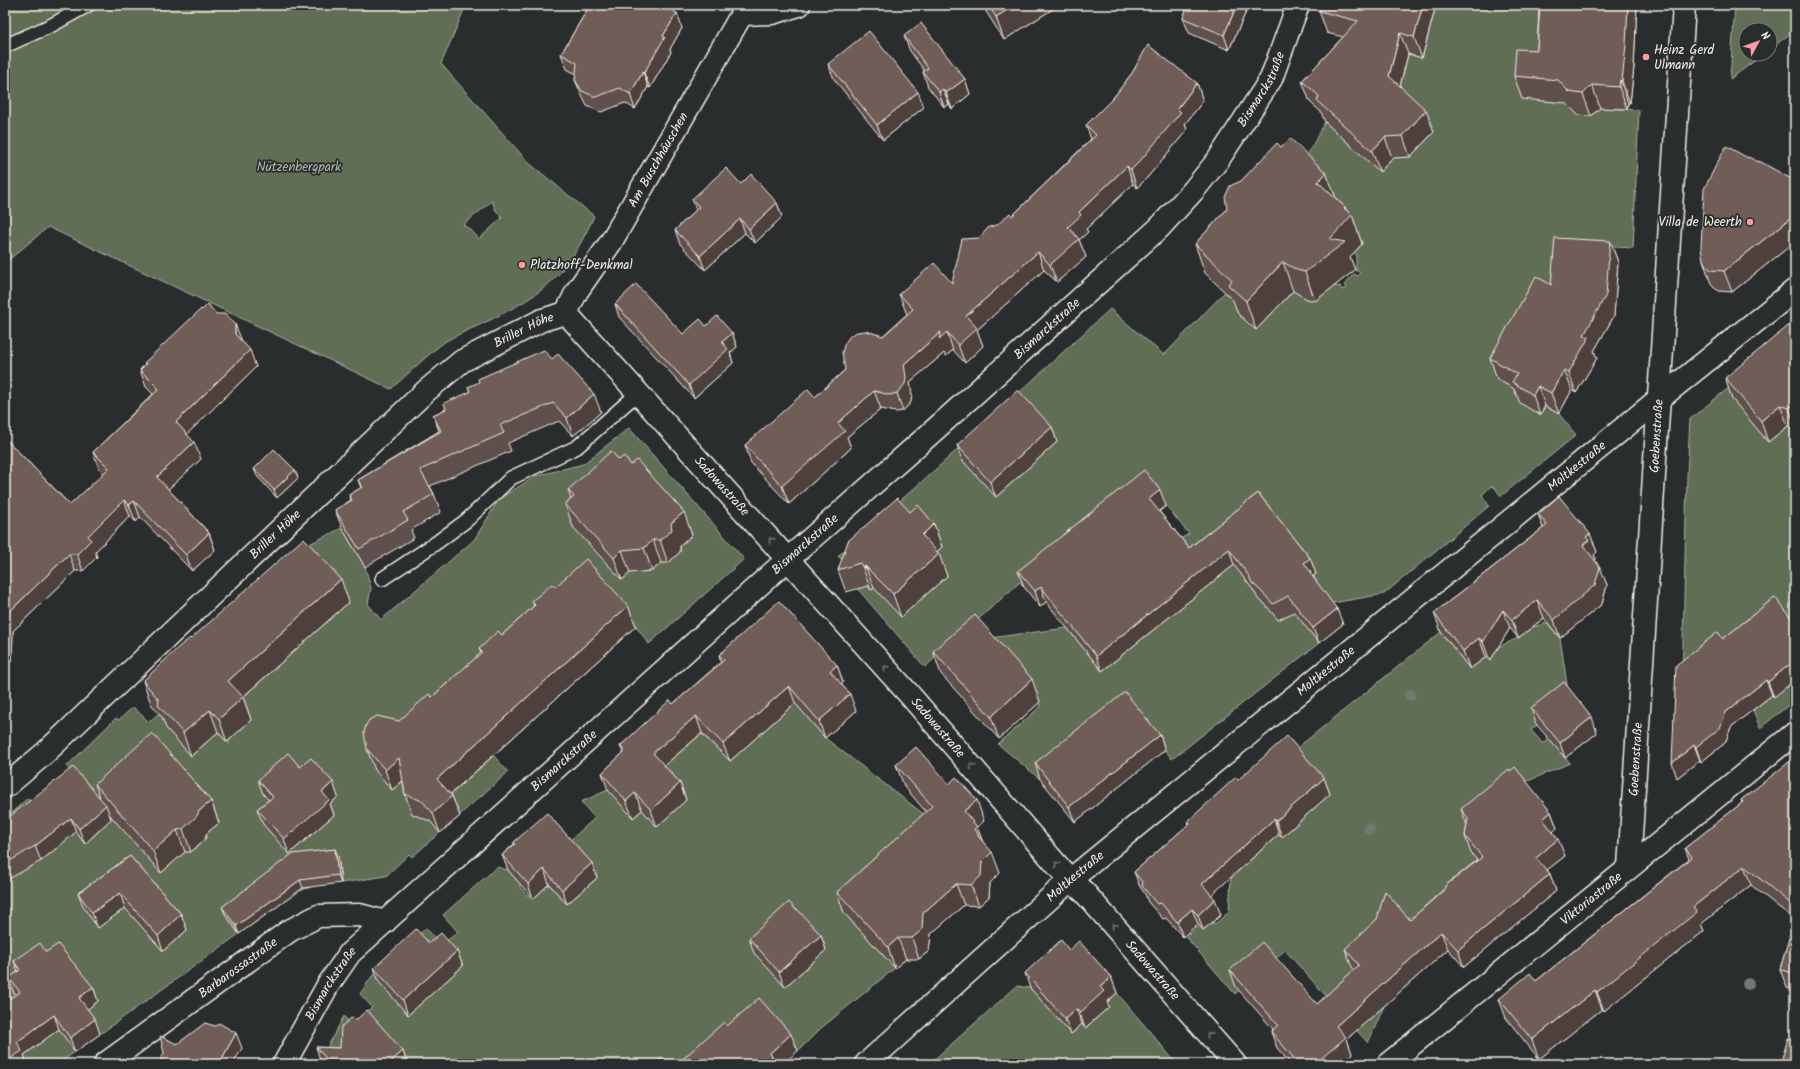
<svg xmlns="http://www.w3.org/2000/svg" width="1800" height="1069" font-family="Kalam,sans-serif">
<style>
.green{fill:#606e57;stroke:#aab0a0;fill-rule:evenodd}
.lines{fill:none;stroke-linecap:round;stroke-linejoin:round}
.service-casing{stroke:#f4f1e8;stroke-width:16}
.minor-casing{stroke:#f4f1e8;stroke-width:25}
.service{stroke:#2a2d2e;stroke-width:13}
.minor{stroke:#2a2d2e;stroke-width:22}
.tree{fill:#747871}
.wall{fill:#5f504d;stroke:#f4f1e8}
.shaded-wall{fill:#4e413e;stroke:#f4f1e8}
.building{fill:#6f5d59;stroke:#f4f1e8}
.oneway{stroke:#71726f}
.poi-dot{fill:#ff9aa2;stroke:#2a2d2e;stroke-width:1.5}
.labels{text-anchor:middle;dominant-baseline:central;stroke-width:3.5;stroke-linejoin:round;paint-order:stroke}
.poi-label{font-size:13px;fill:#f4f1e8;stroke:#2a2d2e;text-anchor:start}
.street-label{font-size:13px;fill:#f4f1e8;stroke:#2a2d2e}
.park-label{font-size:13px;fill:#b1b6a7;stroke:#2a2d2e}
</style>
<rect width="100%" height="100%" fill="#2a2d2e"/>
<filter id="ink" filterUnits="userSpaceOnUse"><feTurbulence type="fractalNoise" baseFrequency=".025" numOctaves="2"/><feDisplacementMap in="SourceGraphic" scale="8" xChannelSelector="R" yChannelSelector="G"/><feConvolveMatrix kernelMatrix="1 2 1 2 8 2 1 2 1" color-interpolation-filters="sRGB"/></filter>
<g filter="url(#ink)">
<g class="green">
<path d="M 5,5 L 466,5 L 441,64 L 529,163 L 594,216 C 568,274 547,292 490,320 C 476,327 460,333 446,341 C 428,354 408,374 391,389 L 48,227 L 5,263 ZM 492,201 L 495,209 L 502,218 L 479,239 L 471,230 L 463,225 Z"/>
<path d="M 1436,5 L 1547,5 L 1543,101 L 1569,103 L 1569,106 L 1578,115 L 1591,116 L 1600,108 L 1639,110 L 1633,248 L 1564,244 L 1560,295 L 1497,379 L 1559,414 L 1576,435 L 1501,496 L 1495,488 L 1491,486 L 1482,495 L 1489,506 L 1384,594 L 1327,604 L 1304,624 L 1319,643 L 1172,759 L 1131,707 L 1040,779 L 998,744 L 1041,706 L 981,639 L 1067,628 L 1102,671 L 1210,584 L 1176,541 L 1189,534 L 1150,486 L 1024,587 L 1020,582 L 925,667 L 850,580 L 851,568 L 838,556 L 946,460 L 1110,309 L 1164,355 L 1225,292 L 1243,309 L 1298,286 L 1303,297 L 1312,300 L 1324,287 L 1340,286 L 1342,290 L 1346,288 L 1344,285 L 1354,274 L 1358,276 L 1360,272 L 1356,271 L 1356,254 L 1354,252 L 1362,244 L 1301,167 L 1325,122 L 1380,172 L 1392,158 L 1411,157 L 1399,89 L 1408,54 L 1422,58 Z"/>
<path d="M 1735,5 L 1795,5 L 1795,30 L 1770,49 L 1770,30 L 1746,30 L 1746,54 L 1764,54 L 1730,79 Z"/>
<path d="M 1736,382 L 1741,387 L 1731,396 L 1768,442 L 1788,426 L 1795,429 L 1795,631 L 1682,684 L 1687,476 L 1690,419 Z"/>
<path d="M 629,428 L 744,559 L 649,644 L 636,626 L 493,755 L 508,772 L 412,857 L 409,854 L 386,876 L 341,883 L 338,857 L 309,860 L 311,887 L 297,892 L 279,874 L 225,914 L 239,934 L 100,1034 L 59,1029 L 75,1052 L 58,1064 L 27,1064 L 5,1040 L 5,818 L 28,798 L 39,812 L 49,846 L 53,851 L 76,832 L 85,843 L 102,828 L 67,766 L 116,718 L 119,720 L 133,707 L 149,722 L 159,713 L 167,722 L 166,728 L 173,735 L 178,735 L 194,753 L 218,732 L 229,744 L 228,695 L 301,548 L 342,528 L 365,567 L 371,588 L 368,604 L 381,620 L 474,540 L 500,498 L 536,476 L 583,464 Z"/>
<path d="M 1547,623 L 1560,638 L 1569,698 L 1531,730 L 1543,744 L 1550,739 L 1570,763 L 1521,784 L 1482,867 L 1451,903 L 1402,920 L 1351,965 L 1385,1004 L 1368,1043 L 1285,950 L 1235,994 L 1186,937 L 1209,917 L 1215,924 L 1229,912 L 1231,878 L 1279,834 L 1282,837 L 1292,752 L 1441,632 L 1470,669 L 1486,657 L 1490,661 L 1498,647 L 1518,638 L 1533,627 Z"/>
<path d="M 803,676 L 806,715 L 825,738 L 930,819 L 948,820 L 844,913 L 895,968 L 820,1029 L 798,1051 L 766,1015 L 723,1064 L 330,1064 L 328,1046 L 344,1016 L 352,1027 L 372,1007 L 360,994 L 370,979 L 426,928 L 441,945 L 458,932 L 443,915 L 497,867 L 508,870 L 521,885 L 519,886 L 527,895 L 537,895 L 549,884 L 567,904 L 567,843 L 595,818 L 581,802 L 608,790 L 642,810 L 657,826 L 658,769 L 702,734 L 719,752 Z"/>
<path d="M 1795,680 L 1795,700 L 1760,728 L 1753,710 L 1772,695 L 1774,697 Z"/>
<path d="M 1017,986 L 1030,988 L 1071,1034 L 1082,1024 L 1086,1028 L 1106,1003 L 1117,993 L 1177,1064 L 929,1064 Z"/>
</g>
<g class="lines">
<defs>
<g id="service">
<path d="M 5,46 L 52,25 L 88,5"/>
<path d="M 382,579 L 436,543 L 467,520 L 511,478 L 577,447 L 638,393"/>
</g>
<g id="minor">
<path d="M 742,14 L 772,13 L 799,5"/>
<path id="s1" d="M 566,313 L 908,693 L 1070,880 L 1084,892 L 1235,1064"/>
<path id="s2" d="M 566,313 L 577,291 L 611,242 L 747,5"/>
<path id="s3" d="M 5,787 L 45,753 L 426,391 L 462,361 L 542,320 L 566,313"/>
<path id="s4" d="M 1629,867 L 1684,5"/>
<path id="s5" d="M 105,1064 L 289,931 L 318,916 L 360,915 L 385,922"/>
<path id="s6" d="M 284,1064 L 328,985 L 350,953 L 788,559 L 931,433 L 1159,228 L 1193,191 L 1218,160 L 1271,79 L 1298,5"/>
<path id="s7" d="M 866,1064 L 1070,880 L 1659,399 L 1795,290"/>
<path id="s8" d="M 1388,1064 L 1795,733"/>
</g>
</defs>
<use href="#service" class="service-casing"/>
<use href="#minor" class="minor-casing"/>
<use href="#service" class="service"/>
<use href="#minor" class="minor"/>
</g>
<g class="tree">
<circle cx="1410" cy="695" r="6"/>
<circle cx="1369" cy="829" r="6"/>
<circle cx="1748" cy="984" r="6"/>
</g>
<g class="wall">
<path d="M 590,5 L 666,5 L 664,6 L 682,28 L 670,49 L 671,52 L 650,88 L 648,87 L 635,109 L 625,103 L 601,112 L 587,106 L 581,94 L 575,80 L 576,74 L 567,69 L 561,54 Z"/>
<path d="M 982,5 L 1059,5 L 1004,40 Z"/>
<path d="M 1188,5 L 1249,5 L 1229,50 L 1189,33 L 1183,18 Z"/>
<path d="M 1436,5 L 1422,58 L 1408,54 L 1400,86 L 1434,132 L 1410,157 L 1392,158 L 1380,172 L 1325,122 L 1321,112 L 1310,102 L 1302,81 L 1343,37 L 1327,33 L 1319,11 Z"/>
<path d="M 1538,5 L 1637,5 L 1634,67 L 1630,103 L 1628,103 L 1627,109 L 1600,108 L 1591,116 L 1578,115 L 1566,103 L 1522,99 L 1514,76 L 1537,50 L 1539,8 Z"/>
<path d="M 904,36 L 965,79 L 970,94 L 952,109 L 949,104 L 944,107 L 928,87 L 923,72 L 924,70 L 910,51 Z"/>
<path d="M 828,64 L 924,107 L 883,140 L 834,79 Z"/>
<path d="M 1132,73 L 1197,83 L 1203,101 L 1185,124 L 1187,130 L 1146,179 L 1137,188 L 1133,184 L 1086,229 L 1088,232 L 1079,240 L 1086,257 L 1057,282 L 1044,270 L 977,330 L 983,346 L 965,363 L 953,350 L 946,356 L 944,353 L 910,382 L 912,395 L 911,402 L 903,411 L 896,412 L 881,409 L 847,437 L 851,448 L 789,504 L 751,463 L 745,445 L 815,397 L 907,314 L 906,312 L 899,294 L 952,283 L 979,238 L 1012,216 L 1091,139 L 1086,125 L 1114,97 Z"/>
<path d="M 1281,147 L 1326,173 L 1336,198 L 1345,207 L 1346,210 L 1352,215 L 1362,244 L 1350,257 L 1355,270 L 1315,301 L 1307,299 L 1293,291 L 1256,330 L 1238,314 L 1233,300 L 1205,273 L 1195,244 L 1227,209 L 1241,181 Z"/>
<path d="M 1748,158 L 1795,181 L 1795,242 L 1732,292 L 1719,291 L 1713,287 L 1710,281 L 1703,260 Z"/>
<path d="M 741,184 L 777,203 L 782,217 L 755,243 L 745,233 L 705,270 L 680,244 L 675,230 L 696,210 L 692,199 Z"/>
<path d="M 1610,241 L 1618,262 L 1614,316 L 1594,351 L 1597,358 L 1576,393 L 1572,390 L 1559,414 L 1545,406 L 1540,415 L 1520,403 L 1514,389 L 1497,379 L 1490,358 L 1551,285 Z"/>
<path d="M 615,304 L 683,334 L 706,326 L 732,333 L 737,347 L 730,353 L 733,363 L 694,398 L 619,317 Z"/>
<path d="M 1795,326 L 1795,429 L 1788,426 L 1768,442 L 1732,399 L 1725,378 Z"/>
<path d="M 242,341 L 256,367 L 187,434 L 201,459 L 168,489 L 209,533 L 215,550 L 192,571 L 140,517 L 136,522 L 130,516 L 95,552 L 97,557 L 83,571 L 75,571 L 13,631 L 12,661 L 5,653 L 5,438 L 70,505 L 104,474 L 99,469 L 93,452 L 153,394 L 146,387 L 140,370 L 145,364 L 144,363 Z"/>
<path d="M 552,359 L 601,412 L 573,436 L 559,421 L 508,443 L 511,451 L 430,486 L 434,494 L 441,512 L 411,530 L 414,538 L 365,567 L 342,528 L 335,510 L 351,500 L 349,495 L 361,488 L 358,480 L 439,431 L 433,415 L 446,409 L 470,392 L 468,387 Z"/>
<path d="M 1052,427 L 1057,442 L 996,497 L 962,460 L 957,445 Z"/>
<path d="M 254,469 L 298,478 L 277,498 L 257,476 Z"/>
<path d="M 568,490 L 692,535 L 680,546 L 680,552 L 668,563 L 661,563 L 652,571 L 630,573 L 622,580 L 573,527 L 565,504 L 571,499 Z"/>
<path d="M 1258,493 L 1310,558 L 1316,574 L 1313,576 L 1343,624 L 1319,643 L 1294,612 L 1278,620 L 1265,604 L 1258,599 L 1254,591 L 1234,565 L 1102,671 L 1046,602 L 1040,607 L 1024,587 L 1018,571 L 1166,506 L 1159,511 L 1189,548 Z"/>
<path d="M 910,512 L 934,524 L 942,547 L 937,552 L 947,576 L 901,617 L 874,588 L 871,590 L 868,586 L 846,592 L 838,570 Z"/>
<path d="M 1538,514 L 1590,534 L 1597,552 L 1594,555 L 1596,559 L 1595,560 L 1607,585 L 1602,604 L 1560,638 L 1544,618 L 1518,638 L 1510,628 L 1490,661 L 1486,657 L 1470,669 L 1441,632 L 1434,613 L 1543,528 Z"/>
<path d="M 555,587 L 628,606 L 636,626 L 451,794 L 452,796 L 460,816 L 440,833 L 430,821 L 412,814 L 405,794 L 403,781 L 392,790 L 375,770 L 367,749 L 399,721 L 432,697 L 481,653 L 479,649 L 502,635 L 534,606 L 532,601 Z"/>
<path d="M 1775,597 L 1774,697 L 1772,695 L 1731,727 L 1725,743 L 1701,762 L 1700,760 L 1677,778 L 1723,639 Z"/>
<path d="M 349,602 L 243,697 L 251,720 L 227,742 L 218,732 L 191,756 L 166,728 L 162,717 L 151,704 L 143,681 L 191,639 Z"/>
<path d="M 933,651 L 1040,702 L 999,739 L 941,674 Z"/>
<path d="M 719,655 L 837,665 L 843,682 L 841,684 L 856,711 L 825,738 L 795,703 L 730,761 L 702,733 L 664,766 L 680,783 L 686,800 L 657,827 L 642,810 L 633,818 L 608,790 L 602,773 L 623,753 L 620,746 L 673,704 L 721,662 Z"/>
<path d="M 1531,708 L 1597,733 L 1565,758 L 1536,724 Z"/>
<path d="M 1160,735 L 1165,750 L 1075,822 L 1040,779 L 1035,763 Z"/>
<path d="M 1795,759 L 1795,991 L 1787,988 L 1780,969 L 1795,920 L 1751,885 L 1701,924 L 1704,931 L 1604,1011 L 1602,1009 L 1539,1059 L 1506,1018 L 1499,999 L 1536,981 L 1689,859 L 1685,848 L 1742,803 L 1741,800 Z"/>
<path d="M 896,765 L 949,784 L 984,821 L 977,827 L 982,840 L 1000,873 L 990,883 L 989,897 L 979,906 L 964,905 L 931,934 L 929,951 L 919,959 L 906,959 L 895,968 L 844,913 L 837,892 L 926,812 L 904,786 Z"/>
<path d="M 300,767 L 338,797 L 330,804 L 334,815 L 289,854 L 263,824 L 257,809 L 269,800 L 263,794 L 258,780 Z"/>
<path d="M 1324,778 L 1330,794 L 1282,837 L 1279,834 L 1211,895 L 1221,915 L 1203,930 L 1198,924 L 1183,937 L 1166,918 L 1163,919 L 1148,902 L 1145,894 L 1140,887 L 1134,872 L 1189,824 L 1188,821 L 1238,780 Z"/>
<path d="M 95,784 L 211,801 L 219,823 L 207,833 L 205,839 L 191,852 L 185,852 L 161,873 L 109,814 L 111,819 L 85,844 L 76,832 L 41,861 L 5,881 L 5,820 L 100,797 Z"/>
<path d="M 1461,809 L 1551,812 L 1557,828 L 1553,832 L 1565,856 L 1547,870 L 1550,874 L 1556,891 L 1464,967 L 1448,949 L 1347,1039 L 1352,1054 L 1340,1064 L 1291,1064 L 1277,1048 L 1271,1032 L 1273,1029 L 1236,987 L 1230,970 L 1317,1004 L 1354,970 L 1351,965 L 1345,949 L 1410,920 L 1445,888 L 1445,886 L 1477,860 L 1471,853 L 1465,836 L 1467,825 Z"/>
<path d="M 514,842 L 592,863 L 597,878 L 567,904 L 549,884 L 533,899 L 508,870 L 502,855 L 514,844 Z"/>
<path d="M 335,849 L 338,857 L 341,883 L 303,888 L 239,934 L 225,914 L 222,907 Z"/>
<path d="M 130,856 L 181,914 L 187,930 L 163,951 L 125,908 L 98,928 L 84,908 L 78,893 Z"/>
<path d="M 796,910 L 821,935 L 826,950 L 785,987 L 754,953 L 749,938 Z"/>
<path d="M 429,943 L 457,951 L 463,966 L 408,1015 L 379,982 L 374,968 Z"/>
<path d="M 1069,950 L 1111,977 L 1117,993 L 1107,1002 L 1109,1007 L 1085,1028 L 1082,1024 L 1071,1034 L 1030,988 L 1025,973 Z"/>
<path d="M 46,952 L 93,987 L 98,1001 L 87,1009 L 100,1034 L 75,1052 L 59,1029 L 24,1055 L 27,1064 L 5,1064 L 16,994 L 14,993 L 9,978 L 18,972 L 14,961 Z"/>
<path d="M 316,1047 L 403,1051 L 407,1064 L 322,1064 L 321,1063 Z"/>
</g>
<g class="shaded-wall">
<path d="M 1015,5 L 1059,5 L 1004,40 L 996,17 Z"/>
<path d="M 1237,5 L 1249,5 L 1229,50 L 1224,35 Z"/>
<path d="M 1423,5 L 1436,5 L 1422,58 L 1414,37 Z"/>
<path d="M 1628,5 L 1637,5 L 1634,67 L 1630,103 L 1622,81 Z"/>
<path d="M 677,13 L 682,28 L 670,49 L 671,52 L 650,88 L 644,73 L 663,36 Z"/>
<path d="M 1400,33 L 1408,54 L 1397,98 L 1389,76 Z"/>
<path d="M 643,72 L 648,87 L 635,109 L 630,94 Z"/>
<path d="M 965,79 L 970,94 L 952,109 L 946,93 Z"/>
<path d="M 1620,80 L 1628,103 L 1627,109 L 1619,87 Z"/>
<path d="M 1197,83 L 1203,101 L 1185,124 L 1187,130 L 1146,179 L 1137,188 L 1131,170 Z"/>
<path d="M 1592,85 L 1600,108 L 1591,116 L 1583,94 Z"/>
<path d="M 943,89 L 949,104 L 944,107 L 939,92 Z"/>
<path d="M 918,92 L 924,107 L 883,140 L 877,125 Z"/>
<path d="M 1426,110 L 1434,132 L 1410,157 L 1403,136 Z"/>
<path d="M 1385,137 L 1392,158 L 1380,172 L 1372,151 Z"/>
<path d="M 1127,166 L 1133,184 L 1086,229 L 1088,232 L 1079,240 L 1086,257 L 1057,282 L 1050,265 L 1068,227 L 1079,212 Z"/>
<path d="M 1326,173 L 1337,201 L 1318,182 Z"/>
<path d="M 777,203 L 782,217 L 755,243 L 749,229 Z"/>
<path d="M 1345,207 L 1349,218 L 1352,215 L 1362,244 L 1350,257 L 1355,270 L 1315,301 L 1305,272 L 1330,239 Z"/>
<path d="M 1795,215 L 1795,242 L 1732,292 L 1724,271 Z"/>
<path d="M 740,219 L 745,233 L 705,270 L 700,256 Z"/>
<path d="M 1610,241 L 1618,262 L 1614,316 L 1594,351 L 1597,358 L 1576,393 L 1569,372 L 1584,335 Z"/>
<path d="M 1038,252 L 1044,270 L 977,330 L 983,346 L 965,363 L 958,345 L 966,316 Z"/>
<path d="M 1283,262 L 1293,291 L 1256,330 L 1246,301 Z"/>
<path d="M 235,324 L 242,341 L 235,334 Z"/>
<path d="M 941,332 L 947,332 L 953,350 L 946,356 L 944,353 L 910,382 L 912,395 L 911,402 L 903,411 L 897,393 L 904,364 Z"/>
<path d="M 732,333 L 737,347 L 730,353 L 733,363 L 694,398 L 689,385 L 722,342 Z"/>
<path d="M 250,350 L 256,367 L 182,439 L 176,422 Z"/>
<path d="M 1564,370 L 1572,390 L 1559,414 L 1551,393 Z"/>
<path d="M 1538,386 L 1545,406 L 1540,415 L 1533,395 Z"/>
<path d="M 874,391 L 881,409 L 847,437 L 851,448 L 789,504 L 782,486 L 838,423 Z"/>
<path d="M 594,394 L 601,412 L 573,436 L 567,418 Z"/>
<path d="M 1795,404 L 1795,426 L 1789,408 Z"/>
<path d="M 1780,405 L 1788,426 L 1768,442 L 1761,421 Z"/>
<path d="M 1052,427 L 1057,442 L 996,497 L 990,482 Z"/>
<path d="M 194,442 L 201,459 L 163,494 L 157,477 Z"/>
<path d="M 295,470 L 298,478 L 277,498 L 274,490 Z"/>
<path d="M 1160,490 L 1166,506 L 1155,515 L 1149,499 Z"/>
<path d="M 124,500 L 130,516 L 95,552 L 97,557 L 83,571 L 77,554 L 88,536 Z"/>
<path d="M 134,501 L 140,517 L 136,522 L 129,505 Z"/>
<path d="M 684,512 L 692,535 L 680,546 L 680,552 L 668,563 L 660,540 L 671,523 Z"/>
<path d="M 934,524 L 942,547 L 931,557 L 922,535 Z"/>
<path d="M 209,533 L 215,550 L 192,571 L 186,555 Z"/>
<path d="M 1590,534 L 1597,552 L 1594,555 L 1596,559 L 1590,564 L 1583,545 L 1586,537 Z"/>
<path d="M 653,540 L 661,563 L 652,571 L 644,548 Z"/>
<path d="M 1229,549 L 1234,565 L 1102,671 L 1096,656 Z"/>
<path d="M 622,550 L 630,573 L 622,580 L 614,558 Z"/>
<path d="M 69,554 L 75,571 L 13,631 L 12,661 L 6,644 L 7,614 Z"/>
<path d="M 939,554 L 947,576 L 901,617 L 893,594 Z"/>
<path d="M 1310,558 L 1316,574 L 1313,576 L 1317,588 L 1304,563 Z"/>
<path d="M 865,566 L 874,588 L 871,590 L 863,568 Z"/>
<path d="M 1600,567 L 1607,585 L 1602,604 L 1560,638 L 1554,620 Z"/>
<path d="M 341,579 L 349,602 L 236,703 L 228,681 Z"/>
<path d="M 1041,587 L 1046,602 L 1040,607 L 1035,591 Z"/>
<path d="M 1537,600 L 1544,618 L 1518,638 L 1512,620 Z"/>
<path d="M 628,606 L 636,626 L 445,799 L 437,779 Z"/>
<path d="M 1337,609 L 1343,624 L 1319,643 L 1313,628 Z"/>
<path d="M 1503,610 L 1510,628 L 1490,661 L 1483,642 Z"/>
<path d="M 1479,638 L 1486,657 L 1470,669 L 1463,651 Z"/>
<path d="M 1795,660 L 1795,680 L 1774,697 L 1768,682 Z"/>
<path d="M 837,665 L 843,682 L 836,688 L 830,671 Z"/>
<path d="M 1032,679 L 1040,702 L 999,739 L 991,717 Z"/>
<path d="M 1766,680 L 1772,695 L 1731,727 L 1725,743 L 1701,762 L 1696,747 L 1726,712 Z"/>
<path d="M 789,686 L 795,703 L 730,761 L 723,744 Z"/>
<path d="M 850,694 L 856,711 L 825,738 L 819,721 Z"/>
<path d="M 243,697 L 251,720 L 227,742 L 219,719 Z"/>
<path d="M 210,710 L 218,732 L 191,756 L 183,733 Z"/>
<path d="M 696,716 L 702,733 L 659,770 L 653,753 Z"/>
<path d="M 1592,717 L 1597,733 L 1565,758 L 1560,743 Z"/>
<path d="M 1160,735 L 1165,750 L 1075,822 L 1069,807 Z"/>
<path d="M 1694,745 L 1700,760 L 1677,778 L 1672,763 Z"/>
<path d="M 399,758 L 406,778 L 392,790 L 385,770 Z"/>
<path d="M 1324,778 L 1330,794 L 1282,837 L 1276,821 Z"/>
<path d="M 333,782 L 338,797 L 330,804 L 334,815 L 289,854 L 284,839 L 322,792 Z"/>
<path d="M 680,783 L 686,800 L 657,827 L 651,810 Z"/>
<path d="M 635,793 L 642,810 L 633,818 L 626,801 Z"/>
<path d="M 452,796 L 460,816 L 440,833 L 433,813 Z"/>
<path d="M 977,800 L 984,821 L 977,827 L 985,848 L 964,811 Z"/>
<path d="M 211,801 L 219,823 L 207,833 L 205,839 L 191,852 L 183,829 L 199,811 Z"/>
<path d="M 106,805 L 111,819 L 85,844 L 79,829 Z"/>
<path d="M 1551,812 L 1557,828 L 1549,836 L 1543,819 Z"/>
<path d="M 71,818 L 76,832 L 41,861 L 35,846 Z"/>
<path d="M 1274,819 L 1279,834 L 1207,899 L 1202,884 Z"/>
<path d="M 1795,825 L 1795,840 L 1791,828 Z"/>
<path d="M 177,830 L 185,852 L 161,873 L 153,851 Z"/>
<path d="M 1558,839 L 1565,856 L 1542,874 L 1536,858 Z"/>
<path d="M 335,849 L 338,857 L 341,883 L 338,875 Z"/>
<path d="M 992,852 L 1000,873 L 990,883 L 989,897 L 979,906 L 971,885 L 982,862 Z"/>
<path d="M 592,863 L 597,878 L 567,904 L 562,890 Z"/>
<path d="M 1744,866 L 1751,885 L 1701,924 L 1704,931 L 1604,1011 L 1597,992 L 1693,907 Z"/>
<path d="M 544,869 L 549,884 L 533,899 L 528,884 Z"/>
<path d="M 1550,874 L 1556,891 L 1464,967 L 1458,950 Z"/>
<path d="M 300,880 L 303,888 L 239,934 L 236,926 Z"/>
<path d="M 956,884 L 964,905 L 931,934 L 929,951 L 919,959 L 912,938 L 923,913 Z"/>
<path d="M 120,893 L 125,908 L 98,928 L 92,913 Z"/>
<path d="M 1215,899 L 1221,915 L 1203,930 L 1198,915 Z"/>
<path d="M 1192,909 L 1198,924 L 1183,937 L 1177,922 Z"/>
<path d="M 181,914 L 187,930 L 163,951 L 158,936 Z"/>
<path d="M 1441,932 L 1448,949 L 1347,1039 L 1352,1054 L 1340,1064 L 1315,1064 L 1336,1026 Z"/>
<path d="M 821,935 L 826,950 L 785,987 L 779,972 Z"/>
<path d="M 898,938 L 906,959 L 895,968 L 888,947 Z"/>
<path d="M 457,951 L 463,966 L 408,1015 L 403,1000 Z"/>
<path d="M 1111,977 L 1117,993 L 1107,1002 L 1109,1007 L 1085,1028 L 1080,1013 L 1100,987 Z"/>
<path d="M 93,987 L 98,1001 L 84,1012 L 79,998 Z"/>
<path d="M 1595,990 L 1602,1009 L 1539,1059 L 1532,1040 Z"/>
<path d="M 1076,1009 L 1082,1024 L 1071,1034 L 1065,1019 Z"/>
<path d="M 54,1015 L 59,1029 L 24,1055 L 27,1064 L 5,1064 L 5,1062 L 17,1042 Z"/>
<path d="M 95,1019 L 100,1034 L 75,1052 L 70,1038 Z"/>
<path d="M 236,1033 L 242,1048 L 233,1064 L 219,1064 Z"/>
<path d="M 791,1034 L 798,1051 L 783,1064 L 774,1064 L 770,1053 Z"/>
<path d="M 403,1051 L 407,1064 L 388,1064 Z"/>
</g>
<g class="building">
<path d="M 590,5 L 663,5 L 677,13 L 663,36 L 665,37 L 644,73 L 643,72 L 630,94 L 620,88 L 596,97 L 582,91 L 575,80 L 577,63 L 561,54 Z"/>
<path d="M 988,5 L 1015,5 L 996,17 Z"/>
<path d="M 1188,5 L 1237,5 L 1224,35 L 1183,18 Z"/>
<path d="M 1321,5 L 1423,5 L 1414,37 L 1400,33 L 1389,76 L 1426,110 L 1403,136 L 1385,137 L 1372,151 L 1317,101 L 1319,96 L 1302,81 L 1358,21 L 1319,11 Z"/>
<path d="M 1540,5 L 1628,5 L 1626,45 L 1622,81 L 1620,80 L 1619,87 L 1592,85 L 1583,94 L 1569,92 L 1558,80 L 1514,76 L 1516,49 L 1537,50 Z"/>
<path d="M 921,23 L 965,79 L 946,93 L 943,89 L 939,92 L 923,72 L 928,68 L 904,36 Z"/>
<path d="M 869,31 L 918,92 L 877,125 L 828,64 Z"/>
<path d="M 1148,45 L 1197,83 L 1177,109 L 1181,112 L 1140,161 L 1131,170 L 1127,166 L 1079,212 L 1081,215 L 1068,227 L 1079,239 L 1050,265 L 1038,252 L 966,316 L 977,328 L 958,345 L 947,332 L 939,339 L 941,332 L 904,364 L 906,377 L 905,384 L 897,393 L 890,395 L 874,391 L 838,423 L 845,431 L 782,486 L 745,445 L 808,389 L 815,397 L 845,370 L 842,352 L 845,343 L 850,336 L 857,332 L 866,331 L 883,336 L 913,309 L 899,294 L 934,263 L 952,283 L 962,239 L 979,238 L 989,227 L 997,225 L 1010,213 L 1012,216 L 1096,135 L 1086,125 L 1114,97 L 1132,73 Z"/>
<path d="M 1290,138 L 1326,173 L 1318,182 L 1345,207 L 1344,208 L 1352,215 L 1330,239 L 1345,242 L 1305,272 L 1297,270 L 1283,262 L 1246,301 L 1228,285 L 1232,280 L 1195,244 L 1227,209 L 1225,197 L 1230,186 L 1241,181 L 1277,143 L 1281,147 Z"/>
<path d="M 1726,146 L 1748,158 L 1748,157 L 1759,162 L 1759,161 L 1795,181 L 1795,215 L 1724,271 L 1711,270 L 1706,266 L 1703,260 L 1701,247 L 1704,189 Z"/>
<path d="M 726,168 L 741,184 L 751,174 L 777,203 L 749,229 L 740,219 L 700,256 L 675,230 L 699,207 L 692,199 Z"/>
<path d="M 1555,238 L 1610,241 L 1606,295 L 1584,335 L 1589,337 L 1569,372 L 1564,370 L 1551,393 L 1538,386 L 1533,395 L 1512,382 L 1517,374 L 1490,358 L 1536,276 L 1551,285 Z"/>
<path d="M 636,284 L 683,334 L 700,319 L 706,326 L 717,316 L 732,333 L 722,342 L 728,349 L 689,385 L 615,304 Z"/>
<path d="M 208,304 L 216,314 L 226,314 L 235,324 L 235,334 L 250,350 L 176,422 L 194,442 L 157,477 L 209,533 L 186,555 L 134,501 L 129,505 L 124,500 L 88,536 L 91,540 L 77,554 L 69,554 L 7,614 L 6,644 L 5,642 L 5,438 L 70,505 L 109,468 L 93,452 L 159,389 L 140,370 L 146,364 L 144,363 L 201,309 L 202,310 Z"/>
<path d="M 1793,322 L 1795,326 L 1795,404 L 1789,408 L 1780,405 L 1761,421 L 1725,378 Z"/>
<path d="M 544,350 L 552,359 L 558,354 L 594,394 L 567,418 L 553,403 L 500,425 L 504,433 L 420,470 L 434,494 L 403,512 L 408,520 L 359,549 L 335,510 L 352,500 L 349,495 L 362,487 L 358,480 L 441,431 L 433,415 L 446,409 L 444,403 L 470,392 L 468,387 L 479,382 L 478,379 Z"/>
<path d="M 1018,390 L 1052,427 L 990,482 L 957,445 Z"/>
<path d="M 274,449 L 295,470 L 274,490 L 254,469 Z"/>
<path d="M 611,451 L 619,460 L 624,456 L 631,465 L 637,460 L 684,512 L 671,523 L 672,530 L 660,540 L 653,540 L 644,548 L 622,550 L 614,558 L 565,504 L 574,497 L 568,490 Z"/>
<path d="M 1144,470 L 1160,490 L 1149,499 L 1189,548 L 1258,493 L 1310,558 L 1304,563 L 1311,572 L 1310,573 L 1337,609 L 1313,628 L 1288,596 L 1273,604 L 1259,589 L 1252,583 L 1249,576 L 1229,549 L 1096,656 L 1041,587 L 1035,591 L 1018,571 Z"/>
<path d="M 1559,496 L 1590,534 L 1586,537 L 1589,540 L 1583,545 L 1600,567 L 1595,585 L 1554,620 L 1537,600 L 1512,620 L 1503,610 L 1483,642 L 1479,638 L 1463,651 L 1434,613 L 1547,525 L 1538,514 Z"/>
<path d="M 897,498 L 910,512 L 918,505 L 934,524 L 922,535 L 939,554 L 893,594 L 865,566 L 863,568 L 860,563 L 838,570 L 848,541 Z"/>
<path d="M 304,538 L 341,579 L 228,681 L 243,697 L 219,719 L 210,710 L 183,733 L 158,705 L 159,700 L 143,681 L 180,646 L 190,638 L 191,639 Z"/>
<path d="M 586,559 L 628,606 L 437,779 L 452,796 L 433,813 L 422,801 L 405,794 L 399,758 L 385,770 L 367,749 L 364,733 L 366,725 L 369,720 L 377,716 L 399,721 L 429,694 L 432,697 L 482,652 L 479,649 L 498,631 L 502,635 L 535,605 L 532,601 L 552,584 L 555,587 Z"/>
<path d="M 1775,597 L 1795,623 L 1795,660 L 1768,682 L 1766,680 L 1726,712 L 1720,728 L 1696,747 L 1694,745 L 1672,763 L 1676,665 L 1718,632 L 1723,639 Z"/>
<path d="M 779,601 L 837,665 L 830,671 L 850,694 L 819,721 L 789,686 L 723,744 L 696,716 L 653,753 L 680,783 L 651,810 L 635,793 L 626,801 L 602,773 L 625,751 L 620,746 L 670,700 L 673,704 L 724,660 L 719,655 Z"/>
<path d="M 975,615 L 1032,679 L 991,717 L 933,651 Z"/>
<path d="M 1564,682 L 1592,717 L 1560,743 L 1531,708 Z"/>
<path d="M 1125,692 L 1160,735 L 1069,807 L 1035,763 Z"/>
<path d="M 152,733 L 211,801 L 199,811 L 197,816 L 183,829 L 177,830 L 153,851 L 95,784 Z"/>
<path d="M 1287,736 L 1324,778 L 1276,821 L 1274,819 L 1202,884 L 1215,899 L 1198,915 L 1192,909 L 1177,922 L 1161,903 L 1157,904 L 1142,886 L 1143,883 L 1134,872 L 1190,823 L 1188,821 L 1236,777 L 1238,780 Z"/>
<path d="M 916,747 L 949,784 L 956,777 L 977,800 L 964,811 L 977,827 L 974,829 L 979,835 L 978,836 L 992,852 L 982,862 L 981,876 L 971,885 L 956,884 L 923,913 L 922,930 L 912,938 L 898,938 L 888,947 L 837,892 L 932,806 L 896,765 Z"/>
<path d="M 288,753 L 300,767 L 311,758 L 333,782 L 322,792 L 329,800 L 284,839 L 257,809 L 273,797 L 258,780 Z"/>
<path d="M 1793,759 L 1794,760 L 1795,759 L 1795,825 L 1791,828 L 1795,832 L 1795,907 L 1744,866 L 1693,907 L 1697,912 L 1597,992 L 1595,990 L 1532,1040 L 1499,999 L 1530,973 L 1536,981 L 1692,857 L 1685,848 L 1743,802 L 1741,800 Z"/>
<path d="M 73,767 L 106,805 L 79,829 L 71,818 L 35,846 L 5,864 L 5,820 Z"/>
<path d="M 1515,767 L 1551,812 L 1543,819 L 1558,839 L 1536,858 L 1550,874 L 1458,950 L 1441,932 L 1336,1026 L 1346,1037 L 1315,1064 L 1299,1064 L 1271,1032 L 1278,1025 L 1230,970 L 1262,942 L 1317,1004 L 1359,965 L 1345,949 L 1377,919 L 1385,891 L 1410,920 L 1446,888 L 1445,886 L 1482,857 L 1465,836 L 1468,818 L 1461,809 L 1509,769 L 1510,771 Z"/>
<path d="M 547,813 L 592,863 L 562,890 L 544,869 L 528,884 L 502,855 L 515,844 L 514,842 Z"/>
<path d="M 335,849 L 338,875 L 300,880 L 236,926 L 222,907 L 292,854 Z"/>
<path d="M 130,856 L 181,914 L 158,936 L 120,893 L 92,913 L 78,893 Z"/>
<path d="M 789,902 L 796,910 L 797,909 L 821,935 L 779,972 L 749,938 Z"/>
<path d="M 1795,918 L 1795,974 L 1780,969 Z"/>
<path d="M 416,929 L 429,943 L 441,933 L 457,951 L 403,1000 L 374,968 Z"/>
<path d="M 1061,940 L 1069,950 L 1079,941 L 1111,977 L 1100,987 L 1104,991 L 1080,1013 L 1076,1009 L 1065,1019 L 1025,973 Z"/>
<path d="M 40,943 L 46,952 L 58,944 L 93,987 L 79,998 L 95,1019 L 70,1038 L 54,1015 L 17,1042 L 22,1051 L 5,1062 L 5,1001 L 20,992 L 9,978 L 20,970 L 14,961 Z"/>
<path d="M 759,998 L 791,1034 L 770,1053 L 776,1064 L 677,1064 L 724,1022 L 727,1026 Z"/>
<path d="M 367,1010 L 403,1051 L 388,1064 L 331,1064 L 316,1047 L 340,1048 L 341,1027 L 351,1018 L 357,1019 Z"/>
<path d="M 205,1023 L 215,1026 L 219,1023 L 236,1033 L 219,1064 L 158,1064 L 164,1053 L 160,1036 L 177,1044 Z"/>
<path d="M 1788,1038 L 1795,1041 L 1795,1064 L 1775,1064 L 1776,1062 L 1782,1059 Z"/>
<path d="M 663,1057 L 669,1064 L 655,1064 Z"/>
<path d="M 912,1060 L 916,1064 L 908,1064 Z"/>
</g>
<defs><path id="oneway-chevron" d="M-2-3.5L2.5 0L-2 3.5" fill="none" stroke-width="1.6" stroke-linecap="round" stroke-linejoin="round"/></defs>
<g class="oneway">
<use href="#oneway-chevron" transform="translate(771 540) rotate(-132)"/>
<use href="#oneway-chevron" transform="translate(886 668) rotate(-132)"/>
<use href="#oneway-chevron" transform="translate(972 766) rotate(-131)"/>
<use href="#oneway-chevron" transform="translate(1057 864) rotate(-131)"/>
<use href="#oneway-chevron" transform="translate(1114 926) rotate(-131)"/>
<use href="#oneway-chevron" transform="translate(1209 1035) rotate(-131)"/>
</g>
</g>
<g class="poi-dot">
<circle cx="1646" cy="57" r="4"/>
<circle cx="1750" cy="222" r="4"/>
<circle cx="522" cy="265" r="4"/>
</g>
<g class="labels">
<g class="poi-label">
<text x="1654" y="50">Heinz Gerd<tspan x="1654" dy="15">Ulmann</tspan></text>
<text x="1742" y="222" text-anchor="end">Villa de Weerth</text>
<text x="530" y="265">Platzhoff-Denkmal</text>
</g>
<g class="street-label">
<text stroke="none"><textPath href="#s6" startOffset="1389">Bismarckstraße</textPath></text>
<text stroke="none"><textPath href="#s2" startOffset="179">Am Buschhäuschen</textPath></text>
<text stroke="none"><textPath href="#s6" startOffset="1065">Bismarckstraße</textPath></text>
<text stroke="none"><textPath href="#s3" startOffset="694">Briller Höhe</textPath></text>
<text stroke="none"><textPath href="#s4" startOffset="432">Goebenstraße</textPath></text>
<text stroke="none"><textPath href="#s7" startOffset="929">Moltkestraße</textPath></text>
<text stroke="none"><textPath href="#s1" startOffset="233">Sadowastraße</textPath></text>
<text stroke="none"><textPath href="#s3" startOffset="370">Briller Höhe</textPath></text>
<text stroke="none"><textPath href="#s6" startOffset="741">Bismarckstraße</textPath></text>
<text stroke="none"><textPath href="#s7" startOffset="605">Moltkestraße</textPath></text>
<text stroke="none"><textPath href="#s1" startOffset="557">Sadowastraße</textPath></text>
<text stroke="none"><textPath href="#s4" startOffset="108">Goebenstraße</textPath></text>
<text stroke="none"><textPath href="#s6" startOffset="417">Bismarckstraße</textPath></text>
<text stroke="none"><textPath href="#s7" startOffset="281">Moltkestraße</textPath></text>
<text stroke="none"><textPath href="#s8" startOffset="262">Viktoriastraße</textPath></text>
<text stroke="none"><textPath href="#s5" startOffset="164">Barbarossastraße</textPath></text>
<text stroke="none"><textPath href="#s1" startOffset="881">Sadowastraße</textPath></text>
<text stroke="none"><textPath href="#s6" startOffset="93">Bismarckstraße</textPath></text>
</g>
<g class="park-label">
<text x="299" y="167">Nützenbergpark</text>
</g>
</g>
<rect width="1800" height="1069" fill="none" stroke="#2a2d2e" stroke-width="20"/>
<rect x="10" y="10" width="1780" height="1049" fill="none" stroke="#f4f1e8" stroke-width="1.5" filter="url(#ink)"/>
<g transform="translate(1758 42) rotate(49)"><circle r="19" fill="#2a2d2e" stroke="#7b7b78"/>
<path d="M0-3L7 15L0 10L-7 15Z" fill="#ff9aa2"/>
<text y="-6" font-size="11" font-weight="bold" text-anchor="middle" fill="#f4f1e8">N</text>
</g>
</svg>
